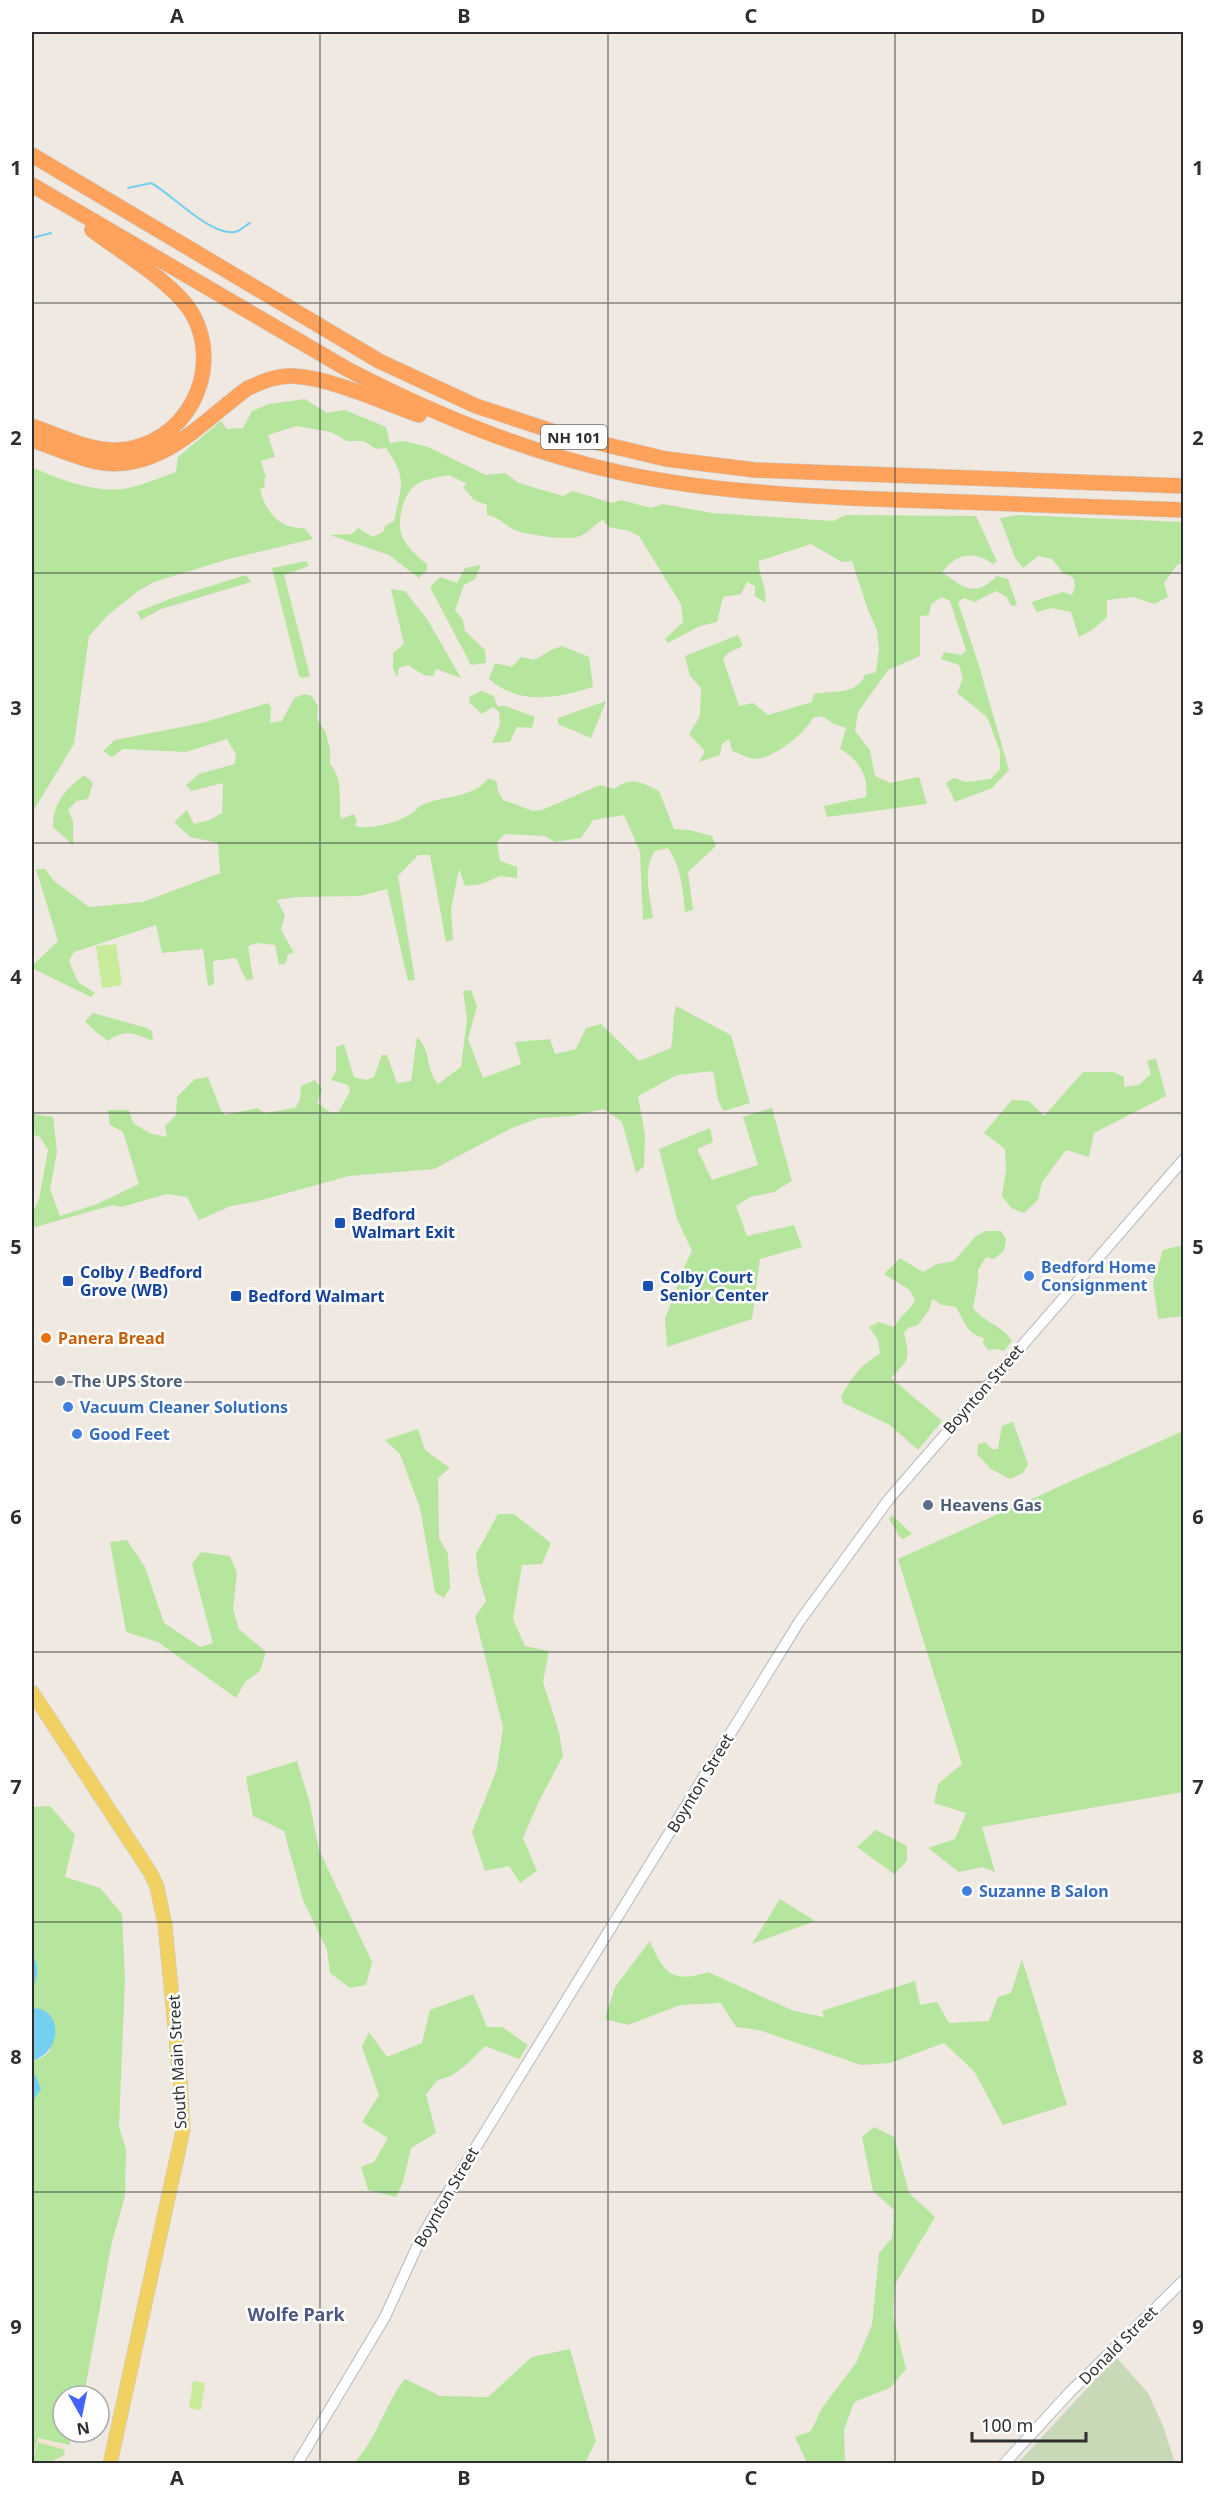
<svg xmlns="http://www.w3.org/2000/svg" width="1215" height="2495" font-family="'Noto Sans',sans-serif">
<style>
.education{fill:#f0e6d1}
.green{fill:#b6e59e}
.cemetery{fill:#c8d9b8}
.pitch{fill:#c9ec9a}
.water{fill:#75cff0}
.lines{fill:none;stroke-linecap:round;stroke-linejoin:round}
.stream{stroke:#75cff0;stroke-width:2}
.minor-casing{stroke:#b4b7c1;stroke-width:12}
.major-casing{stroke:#c9c9c9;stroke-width:15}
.highway-casing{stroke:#c9c9c9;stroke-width:16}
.minor{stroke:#fff;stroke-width:10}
.major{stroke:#f2d163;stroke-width:14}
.highway{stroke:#ffa35c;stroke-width:15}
.grid{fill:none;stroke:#2e2e2e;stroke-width:1.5;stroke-opacity:0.55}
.transit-dot{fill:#1a4fb4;stroke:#fff;stroke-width:2}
.shop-dot{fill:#3f7fe0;stroke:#fff;stroke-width:2}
.food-dot{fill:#e8710a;stroke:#fff;stroke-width:2}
.service-dot{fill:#5c6f8a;stroke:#fff;stroke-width:2}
.labels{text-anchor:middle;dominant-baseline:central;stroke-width:5;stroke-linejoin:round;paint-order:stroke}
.shield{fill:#fff;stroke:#6d6d6d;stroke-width:1.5}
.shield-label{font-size:15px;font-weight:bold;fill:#2e2e2e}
.transit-label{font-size:16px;font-weight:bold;fill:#164399;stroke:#fff;text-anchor:start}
.shop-label{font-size:16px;font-weight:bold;fill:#366cbe;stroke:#fff;text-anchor:start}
.food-label{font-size:16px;font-weight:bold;fill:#c56008;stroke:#fff;text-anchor:start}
.service-label{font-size:16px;font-weight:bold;fill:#4e5e75;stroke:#fff;text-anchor:start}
.street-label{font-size:16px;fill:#2e2e2e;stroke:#fff}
.neighbourhood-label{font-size:18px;font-weight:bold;fill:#4d5680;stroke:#fff}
.neatline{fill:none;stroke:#2e2e2e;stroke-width:2}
.grid-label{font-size:20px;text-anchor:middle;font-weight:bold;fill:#2e2e2e}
</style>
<rect width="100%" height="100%" fill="#efe9e1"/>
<path class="education" d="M 38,2438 L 66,2446 L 61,2463 L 32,2464 Z"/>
<g class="green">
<path d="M 305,399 L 327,413 L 345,410 L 386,427 L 390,443 L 404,441 L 428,447 L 486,475 L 505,473 L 519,483 L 563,496 L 573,491 L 612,503 L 621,500 L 651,508 L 663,504 L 712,513 L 833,521 L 846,515 L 976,516 L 997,561 L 993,564 C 974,550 956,554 942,572 C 964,588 975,598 997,576 L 1008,579 L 1017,605 L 1011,606 L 1007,597 L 996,591 L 975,602 L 964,598 L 958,602 L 979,666 L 1009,770 L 992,788 L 955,802 L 946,783 L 954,778 L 966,782 L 991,779 L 1000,769 L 1000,751 L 987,717 L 957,693 L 963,678 L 959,665 L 941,659 L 944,652 L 962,655 L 966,650 L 950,601 L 942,597 L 931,604 L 929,615 L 920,616 L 920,656 L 888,670 L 858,712 L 855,731 L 870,750 L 875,776 L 890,783 L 919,777 L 927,804 L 827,817 L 824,806 L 866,797 C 869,775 858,759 840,749 L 846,728 L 834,724 L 822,716 L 813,718 C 804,734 775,758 755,759 C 749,759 739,753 732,751 L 729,739 L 722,744 L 720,755 L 699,762 L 705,751 L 689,734 L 700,716 L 701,688 L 690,676 L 685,656 L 738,635 L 743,646 L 728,653 L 723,659 L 739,706 L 753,703 L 768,715 L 812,702 L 814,694 C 831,690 857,696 865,675 L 876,672 L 879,649 L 877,630 L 868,610 L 852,561 L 842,562 L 811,544 L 759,561 C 758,576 768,588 765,603 L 755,596 L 755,586 L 747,582 L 741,594 L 723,597 L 717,622 L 700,626 L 668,643 L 665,639 L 683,622 L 681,604 L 639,536 L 629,531 L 609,527 L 603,520 C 594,524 589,533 580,536 C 568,541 527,535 515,530 C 504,525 501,518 487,515 L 487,505 L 474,500 L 463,487 L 467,484 L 449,475 C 438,477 426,479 417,484 C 404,491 396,522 402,536 C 406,547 418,557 427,564 L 427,570 L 419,578 L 389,555 L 330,535 L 352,534 L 358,528 L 373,537 L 384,531 L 385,526 L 394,521 C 401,486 408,479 386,448 L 376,449 L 364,441 L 347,441 L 331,432 L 296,426 L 268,435 L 275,457 L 261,461 L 266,478 L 264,479 L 265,487 L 260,489 C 265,512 280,529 304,528 L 313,539 L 229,559 L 154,582 L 138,591 L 108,615 L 89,636 L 74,744 L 32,813 L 32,467 C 57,479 93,492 122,489 C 139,487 159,478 176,472 L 178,457 L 221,421 L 227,429 L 243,428 L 252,411 L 269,404 Z"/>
<path d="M 1017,515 L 1183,522 L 1183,563 L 1177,565 L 1164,583 L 1168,597 L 1154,604 L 1133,597 L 1107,600 L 1107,617 L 1092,630 L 1079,637 L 1071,612 L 1051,608 L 1037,612 L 1031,602 L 1063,592 L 1072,595 L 1075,587 L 1074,578 L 1063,573 L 1052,559 L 1038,556 L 1023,568 L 1015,558 L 1000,518 Z"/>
<path d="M 306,561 L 309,566 L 284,575 L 310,676 L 302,678 L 299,676 L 272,568 Z"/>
<path d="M 481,565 L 475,579 L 464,585 L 455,610 L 463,620 L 465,631 L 485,650 L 486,663 L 471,665 L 430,587 L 440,577 L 457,583 L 465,568 Z"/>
<path d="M 246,575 L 251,582 L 161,609 L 141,620 L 137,612 L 175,597 Z"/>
<path d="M 391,589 L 405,591 L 427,619 L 461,678 L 436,669 L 433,676 L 424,675 L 408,665 L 399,668 L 397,677 L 393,668 L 393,653 L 404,644 Z"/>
<path d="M 562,646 L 589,657 L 593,687 C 557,698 520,706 489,679 L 495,663 L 512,667 L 521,657 L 534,660 L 551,650 Z"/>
<path d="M 481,691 L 494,696 L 497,706 L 505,706 L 535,717 L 532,728 L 517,727 L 510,742 L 492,743 L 500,724 L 499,712 L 493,707 L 482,714 L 470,703 L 469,697 Z"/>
<path d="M 304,694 L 312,696 L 318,707 L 317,719 L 326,733 L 330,750 L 330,764 C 344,779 338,801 341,819 L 354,814 L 357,821 L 355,826 C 368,830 397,823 409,815 C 413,813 416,809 420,806 C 444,794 471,800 489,778 L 497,782 L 498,791 L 503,800 L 533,811 L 542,810 L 600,785 L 614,789 C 631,776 641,782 659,791 L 674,829 L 689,830 L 712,836 L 716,846 L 688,872 L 693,910 L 685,912 C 683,890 681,866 668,848 L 655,851 C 642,870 650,896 653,918 L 643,920 L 640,852 L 624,815 L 593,820 L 581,838 L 555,842 L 545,836 L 505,834 L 497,842 L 500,861 L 517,867 L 517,878 L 500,876 L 482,884 L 465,886 L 459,869 L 451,909 L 453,940 L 446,942 L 430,855 L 418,855 L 398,876 L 415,980 L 408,981 L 387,889 L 360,896 L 297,897 L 277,900 L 285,916 L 281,929 L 294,953 L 288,954 L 286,963 L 279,965 L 275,945 L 257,943 L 248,946 L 253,979 L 246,980 L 236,958 L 213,961 L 214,984 L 208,986 L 203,949 L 162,953 L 156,925 L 74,952 L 69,961 L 78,982 L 95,993 L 91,997 L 32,968 L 32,966 L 58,941 L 36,869 L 45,869 L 54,881 L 89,907 L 143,902 L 220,873 L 218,843 L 190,837 L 174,822 L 187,810 L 194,824 L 210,820 L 222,813 L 223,783 L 191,791 L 186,785 L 199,774 L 235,764 L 236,755 L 227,739 L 186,752 L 123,749 L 112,757 L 103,751 L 115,740 L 202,723 L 268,703 L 271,707 L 270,723 L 282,721 L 294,698 Z"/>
<path d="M 606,701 L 591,738 L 558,724 L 558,718 Z"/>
<path d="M 84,775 L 93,783 L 88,799 L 76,801 L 68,810 L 73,821 L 73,845 L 53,827 C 53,803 65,790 84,775 Z"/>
<path d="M 471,990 L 477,1006 L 468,1039 L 483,1078 L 521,1064 L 515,1042 L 550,1039 L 555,1054 L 576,1049 L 586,1028 L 601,1024 L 639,1061 L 671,1048 C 674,1034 672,1020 676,1006 L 731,1035 L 750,1103 L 724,1111 C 715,1100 717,1085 713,1071 L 677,1075 L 638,1096 L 645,1135 L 644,1166 L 636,1173 L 622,1122 L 604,1109 L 572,1116 L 539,1118 L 512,1128 L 434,1169 L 349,1176 L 258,1201 L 231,1206 L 199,1220 L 187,1197 L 167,1194 L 121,1207 L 113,1205 L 32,1228 L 32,1213 L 39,1199 L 48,1150 L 40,1137 L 32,1134 L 32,1114 L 53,1117 L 57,1152 L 50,1189 L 60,1216 L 97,1204 L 139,1184 L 123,1132 L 110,1125 L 108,1110 L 129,1110 L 133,1123 L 149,1133 L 167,1137 L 165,1126 L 176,1115 L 177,1097 L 195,1079 L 208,1077 L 221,1111 L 225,1115 L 257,1108 L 265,1113 L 295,1108 L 300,1100 L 301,1086 L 315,1080 L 322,1089 L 317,1103 L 330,1112 L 338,1113 L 350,1091 L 348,1085 L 331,1080 L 336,1071 L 336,1047 L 344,1044 L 354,1077 L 366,1080 L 374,1077 L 382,1055 L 387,1055 L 397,1083 L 411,1081 L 417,1037 C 432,1051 425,1069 438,1084 L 461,1067 L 467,1019 L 463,991 Z"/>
<path d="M 93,1013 L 147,1028 L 152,1031 L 153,1041 C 134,1034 127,1028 108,1041 L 96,1032 L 85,1021 Z"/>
<path d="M 1156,1058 L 1166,1096 L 1094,1133 L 1089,1157 L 1066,1150 L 1042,1182 L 1038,1200 L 1024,1213 L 1011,1208 L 1002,1196 L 1006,1170 L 1005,1149 L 984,1133 L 1012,1100 L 1029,1101 L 1044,1116 L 1083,1072 L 1113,1072 L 1124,1077 L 1124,1087 L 1139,1085 L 1151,1074 L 1147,1061 Z"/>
<path d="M 772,1108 L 792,1181 L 774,1192 L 750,1197 L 736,1206 L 747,1236 L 794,1225 L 802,1247 L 760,1259 L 752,1319 L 667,1347 L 665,1319 L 685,1265 L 692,1251 L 677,1219 L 659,1149 L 710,1128 L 713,1142 L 697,1149 L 712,1180 L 758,1165 L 743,1117 Z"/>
<path d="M 986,1231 L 1001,1231 L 1006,1239 L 1004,1251 L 994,1259 L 986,1257 L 978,1270 L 978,1281 L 973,1308 C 984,1322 1003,1326 1012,1341 L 1004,1351 L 996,1349 L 988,1350 L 983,1343 L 984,1338 C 966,1334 964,1320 956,1307 L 942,1305 L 932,1299 L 929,1310 L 918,1325 L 908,1328 L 904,1333 C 910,1359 910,1359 891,1378 L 942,1421 L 918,1450 L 890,1425 L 843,1403 L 841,1397 C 851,1378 861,1364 880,1354 L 878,1340 L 869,1327 L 879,1322 L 894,1327 C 899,1317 909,1311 915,1301 L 910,1290 L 884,1274 L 900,1258 L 923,1272 L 937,1264 L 954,1261 L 976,1236 Z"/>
<path d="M 1183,1245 L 1183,1316 L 1158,1319 L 1153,1282 L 1163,1250 Z"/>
<path d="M 1013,1422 L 1028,1464 L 1023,1473 L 1010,1479 L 991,1469 L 977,1454 L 978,1444 L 985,1442 L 992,1449 L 998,1449 L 1002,1426 Z"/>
<path d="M 418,1429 L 425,1450 L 450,1468 L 438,1478 L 439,1538 L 448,1554 L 450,1588 L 444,1598 L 435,1592 L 420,1508 L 400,1454 L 385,1440 Z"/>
<path d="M 1183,1431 L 1183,1792 L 982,1827 L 995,1872 L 982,1867 L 959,1872 L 928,1848 L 955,1839 L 966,1813 L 934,1803 L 938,1784 L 962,1764 L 898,1559 Z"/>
<path d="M 498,1514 L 514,1514 L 551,1543 L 542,1564 L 522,1565 L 513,1619 L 525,1646 L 549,1651 L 543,1682 L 559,1732 L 563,1756 L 539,1801 L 523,1838 L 537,1871 L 520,1883 L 509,1866 L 485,1871 L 472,1832 L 497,1769 L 503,1727 L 475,1617 L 486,1601 L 478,1574 L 476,1554 Z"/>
<path d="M 892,1515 L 912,1534 L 903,1539 L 899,1536 L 889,1519 Z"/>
<path d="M 127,1540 L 145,1567 L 164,1623 L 200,1647 L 213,1643 L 192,1564 L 201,1552 L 230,1556 L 237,1573 L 233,1609 L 239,1629 L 266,1652 L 260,1671 L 245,1682 L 236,1698 L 158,1642 L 126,1632 L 110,1542 Z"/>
<path d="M 297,1761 L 309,1800 L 319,1850 L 372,1962 L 366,1985 L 350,1988 L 330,1973 L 327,1950 L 303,1900 L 284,1831 L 253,1816 L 246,1777 Z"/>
<path d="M 50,1806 L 75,1835 L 65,1877 L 100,1888 L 122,1914 L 125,1978 L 119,2127 L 126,2149 L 125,2196 L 111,2246 L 84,2396 L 63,2396 L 63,2432 L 70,2432 L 70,2445 L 38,2438 L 32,2461 L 32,2102 L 36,2077 L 32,2074 L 32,2061 L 42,2058 L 50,2051 L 53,2020 C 47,2013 41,2007 32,2008 C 32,2003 31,1998 32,1993 C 33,1978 43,1968 32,1955 L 32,1807 Z"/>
<path d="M 876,1830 L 907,1846 L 907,1861 L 894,1874 L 857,1847 Z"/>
<path d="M 780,1899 L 815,1921 L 752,1944 Z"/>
<path d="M 650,1941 C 663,1973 673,1984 708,1972 L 794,2011 L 824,2017 L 822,2011 L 915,1981 L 920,2005 L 937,2002 L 949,2023 L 989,2021 L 998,1997 L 1011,1993 L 1022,1959 L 1067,2105 L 1003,2125 L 974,2071 L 944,2043 L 890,2063 L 861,2065 L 759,2030 L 736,2027 L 721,2003 L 680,2005 L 628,2025 L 605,2019 L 615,1987 Z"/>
<path d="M 473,1994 L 487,2027 L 502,2027 L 528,2045 L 519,2059 L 485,2046 L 466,2065 L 451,2076 L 438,2080 L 426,2094 L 436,2133 L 411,2148 L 403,2182 L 396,2197 L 368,2190 L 361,2167 L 374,2162 L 388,2138 L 362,2122 L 379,2095 L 362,2047 L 369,2032 L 387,2057 L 422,2043 L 430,2010 Z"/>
<path d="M 874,2127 L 894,2137 L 909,2193 L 935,2217 L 895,2284 L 893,2315 L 906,2369 L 890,2388 L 854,2402 L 844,2430 L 845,2463 L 807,2463 L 795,2437 L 811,2431 L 822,2408 L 856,2363 L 872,2325 L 879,2253 L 892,2238 L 894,2210 L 873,2191 L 862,2137 Z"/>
<path d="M 570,2349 L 596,2441 L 585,2463 L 354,2463 C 377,2439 384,2405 405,2379 L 440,2396 L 488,2397 L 532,2357 Z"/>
<path d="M 38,2442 L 65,2450 L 64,2455 L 48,2463 L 32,2463 Z"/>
</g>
<path class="cemetery" d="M 1116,2357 L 1148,2393 L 1163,2426 L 1175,2463 L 1018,2463 Z"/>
<g class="pitch">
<path d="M 116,944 L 122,985 L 102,988 L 96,946 Z"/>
<path d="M 193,2381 L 205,2383 L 201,2410 L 189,2408 Z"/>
</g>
<g class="water">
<path d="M 32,1955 C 41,1966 37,1978 32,1990 Z"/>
<path d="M 32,2008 C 60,2006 66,2050 32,2061 Z"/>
<path d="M 32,2074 L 36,2076 L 41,2089 L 32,2102 Z"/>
</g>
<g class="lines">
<g class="stream">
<path d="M 128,188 L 151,183 C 171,193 215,241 238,231 C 242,229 246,225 250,223"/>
<path d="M 32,238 L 51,233"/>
</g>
<defs>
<g id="minor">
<path d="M 297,2464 L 385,2317 L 421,2238 L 439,2207 L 799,1622 L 889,1499 L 1184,1159"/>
<path d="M 1004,2464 L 1070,2392 L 1184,2280"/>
</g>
<path id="major" d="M 32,1692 L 150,1872 L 157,1887 L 165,1925 L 180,2080 L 183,2130 L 110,2464"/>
<g id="highway">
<path d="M 32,155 L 379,361 L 476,406 L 561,434 L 666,459 L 755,470 L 1184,486"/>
<path d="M 32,185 L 347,369 C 435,415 525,452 622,473 C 706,491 790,495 875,499 C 978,503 1081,506 1184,510"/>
<path d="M 32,426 C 59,435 90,452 119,450 C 185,446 224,372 193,315 C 176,284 121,252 92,230"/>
<path d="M 32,440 C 53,447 75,457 97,462 C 160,474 202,421 248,388 C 262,382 277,375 293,376 C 332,378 382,402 419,415"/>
</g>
</defs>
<use href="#minor" class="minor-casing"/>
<use href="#major" class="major-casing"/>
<use href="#highway" class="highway-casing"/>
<use href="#minor" class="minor"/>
<use href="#major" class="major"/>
<use href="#highway" class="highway"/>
</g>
<path class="grid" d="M 320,32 L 320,2464M 608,32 L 608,2464M 895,32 L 895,2464M 32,303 L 1184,303M 32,573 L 1184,573M 32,843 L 1184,843M 32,1113 L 1184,1113M 32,1382 L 1184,1382M 32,1652 L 1184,1652M 32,1922 L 1184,1922M 32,2192 L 1184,2192"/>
<g class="transit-dot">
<rect x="334" y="1217" width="12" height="12" rx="3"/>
<rect x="62" y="1275" width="12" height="12" rx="3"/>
<rect x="642" y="1280" width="12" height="12" rx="3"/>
<rect x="230" y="1290" width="12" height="12" rx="3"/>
</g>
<g class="shop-dot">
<circle cx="1029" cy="1276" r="6"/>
<circle cx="68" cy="1407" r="6"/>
<circle cx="77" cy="1434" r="6"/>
<circle cx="967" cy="1891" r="6"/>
</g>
<circle class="food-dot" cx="46" cy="1338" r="6"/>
<g class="service-dot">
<circle cx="60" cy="1381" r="6"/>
<circle cx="928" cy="1505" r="6"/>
</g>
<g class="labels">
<rect class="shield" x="541" y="425" width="66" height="24" rx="4.5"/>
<g class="shield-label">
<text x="574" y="437">NH 101</text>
</g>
<g class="transit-label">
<text x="352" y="1214">Bedford<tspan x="352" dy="18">Walmart Exit</tspan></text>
<text x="80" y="1272">Colby / Bedford<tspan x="80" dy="18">Grove (WB)</tspan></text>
<text x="660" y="1277">Colby Court<tspan x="660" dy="18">Senior Center</tspan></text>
<text x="248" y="1296">Bedford Walmart</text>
</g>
<g class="shop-label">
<text x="1041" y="1267">Bedford Home<tspan x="1041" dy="18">Consignment</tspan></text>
<text x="80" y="1407">Vacuum Cleaner Solutions</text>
<text x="89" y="1434">Good Feet</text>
<text x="979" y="1891">Suzanne B Salon</text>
</g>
<g class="food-label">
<text x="58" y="1338">Panera Bread</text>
</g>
<g class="service-label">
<text x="72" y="1381">The UPS Store</text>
<text x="940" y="1505">Heavens Gas</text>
</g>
<g class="street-label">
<text transform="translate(983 1389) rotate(-49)">Boynton Street</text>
<text transform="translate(700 1783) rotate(-59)">Boynton Street</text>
<text transform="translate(177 2062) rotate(-93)">South Main Street</text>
<text transform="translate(446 2197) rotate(-60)">Boynton Street</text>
<text transform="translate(1118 2345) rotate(-45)">Donald Street</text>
</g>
<g class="neighbourhood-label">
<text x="296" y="2314">Wolfe Park</text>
</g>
</g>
<rect width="1215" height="2495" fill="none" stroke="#ffffff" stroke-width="66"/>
<g transform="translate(81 2414) rotate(171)"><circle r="28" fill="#ffffff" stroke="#ababab" stroke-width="1.5"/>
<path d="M0-4.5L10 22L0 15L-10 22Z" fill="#4264fb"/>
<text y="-9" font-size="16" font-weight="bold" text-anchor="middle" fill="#2e2e2e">N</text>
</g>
<path d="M972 2432v9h114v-9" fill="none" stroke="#2e2e2e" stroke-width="3"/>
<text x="981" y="2432" font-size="18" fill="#2e2e2e" stroke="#ffffff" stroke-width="4.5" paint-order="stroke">100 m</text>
<rect x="33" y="33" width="1149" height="2429" class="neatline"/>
<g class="grid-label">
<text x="177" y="23">A</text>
<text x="464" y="23">B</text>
<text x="751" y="23">C</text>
<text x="1038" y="23">D</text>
<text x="16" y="175">1</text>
<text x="1198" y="175">1</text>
<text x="16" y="445">2</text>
<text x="1198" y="445">2</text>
<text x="16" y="715">3</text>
<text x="1198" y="715">3</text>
<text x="16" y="984">4</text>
<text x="1198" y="984">4</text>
<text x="16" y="1254">5</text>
<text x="1198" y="1254">5</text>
<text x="16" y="1524">6</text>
<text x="1198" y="1524">6</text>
<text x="16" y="1794">7</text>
<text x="1198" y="1794">7</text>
<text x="16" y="2064">8</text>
<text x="1198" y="2064">8</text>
<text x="16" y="2334">9</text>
<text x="1198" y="2334">9</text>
<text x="177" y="2485">A</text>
<text x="464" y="2485">B</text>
<text x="751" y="2485">C</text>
<text x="1038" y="2485">D</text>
</g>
</svg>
